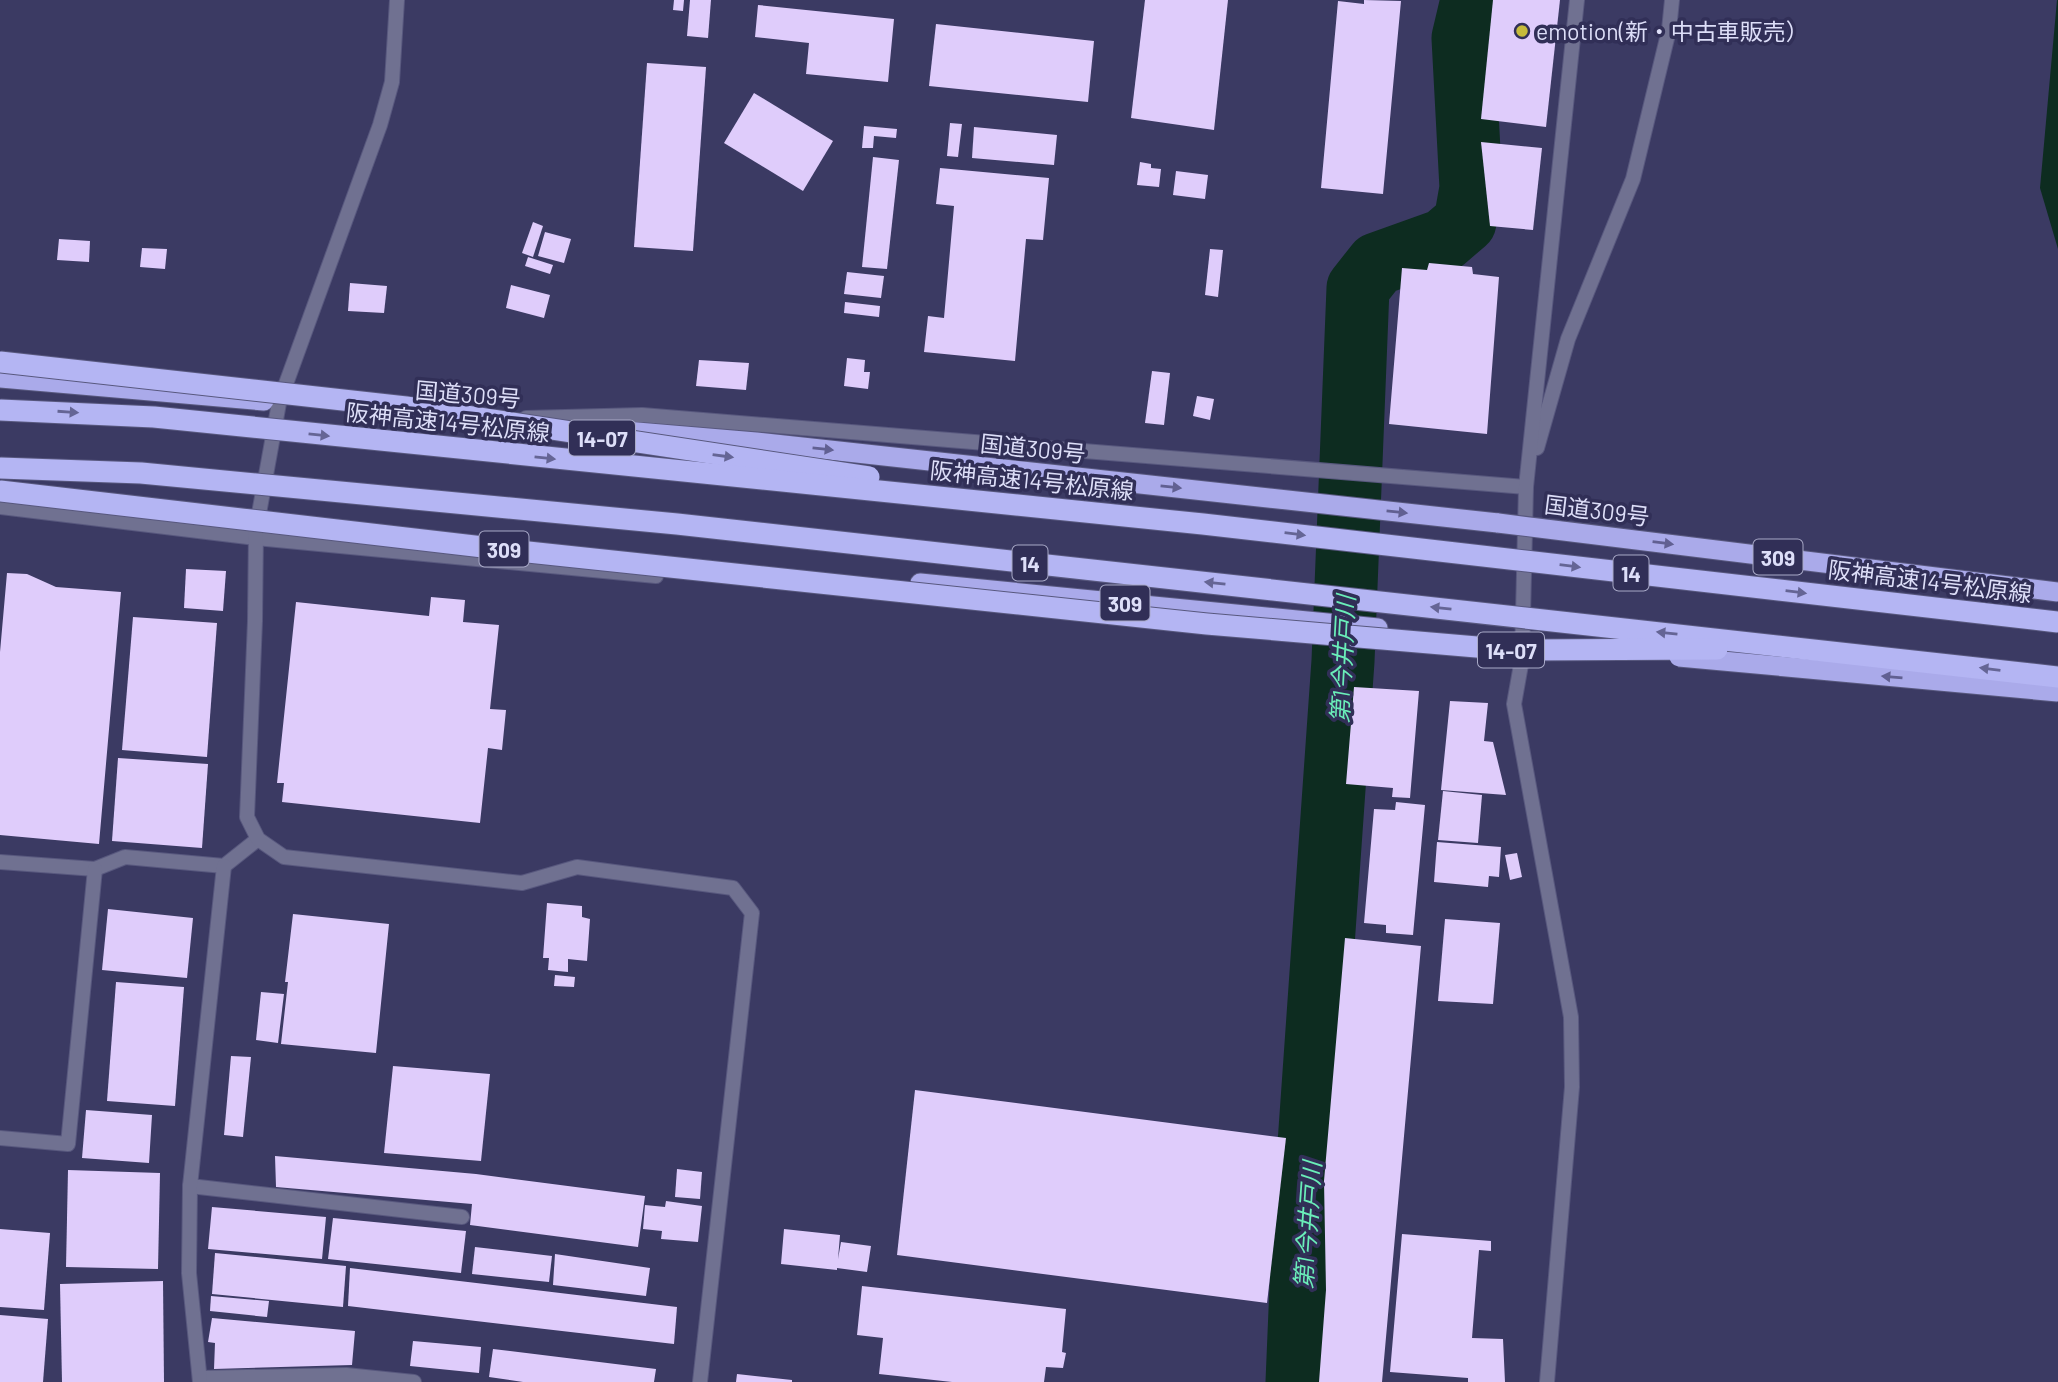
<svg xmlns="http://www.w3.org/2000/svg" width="2058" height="1382" font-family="Barlow,'Noto Sans JP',sans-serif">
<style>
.water{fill:#0d2c20}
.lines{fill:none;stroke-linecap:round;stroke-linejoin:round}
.river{stroke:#0d2c20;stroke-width:63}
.building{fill:#dfccfb}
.minor-casing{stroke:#58587e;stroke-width:16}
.tertiary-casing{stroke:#58587e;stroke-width:16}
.trunk-casing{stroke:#58587e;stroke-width:21}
.minor{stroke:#707191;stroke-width:14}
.tertiary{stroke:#707191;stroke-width:14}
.trunk{stroke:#aaaaea;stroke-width:19}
.trunk-bridge-casing{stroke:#58587e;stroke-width:21;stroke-linecap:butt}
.motorway-bridge-casing{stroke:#58587e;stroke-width:23;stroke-linecap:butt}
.trunk-bridge{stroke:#aaaaea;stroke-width:19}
.motorway-bridge{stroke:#b4b5f3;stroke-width:21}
.oneway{fill:#656595}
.oneway2{fill:#616092}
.poi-dot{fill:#c7bb3b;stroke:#312f57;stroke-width:2.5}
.labels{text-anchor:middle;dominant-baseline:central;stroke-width:7;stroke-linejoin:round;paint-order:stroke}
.shield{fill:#312f57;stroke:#a9aac8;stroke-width:2}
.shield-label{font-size:21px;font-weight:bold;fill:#dddef8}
.poi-label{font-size:23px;fill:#dddef8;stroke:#312f57;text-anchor:start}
.street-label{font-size:23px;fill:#dddef8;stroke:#312f57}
.water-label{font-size:24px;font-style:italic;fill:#6aeeb9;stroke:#312f57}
</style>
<rect width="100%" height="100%" fill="#3b3a63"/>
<path class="water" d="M 2057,0 L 2058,0 L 2058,249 L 2040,188 Z"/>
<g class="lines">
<path class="river" d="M 1297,1382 L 1304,1215 L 1343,661 L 1358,288 L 1377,264 L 1444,240 L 1465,222 L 1471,188 L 1463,38 L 1472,0"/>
</g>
<g class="building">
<path d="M 674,0 L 684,0 L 683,11 L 673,10 Z"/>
<path d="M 690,0 L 711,0 L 708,38 L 687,36 Z"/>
<path d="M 1145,0 L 1228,0 L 1214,130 L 1131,118 Z"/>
<path d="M 1364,0 L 1401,1 L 1383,194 L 1321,188 L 1338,1 L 1364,4 Z"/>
<path d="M 1493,0 L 1560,0 L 1546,127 L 1481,119 Z"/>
<path d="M 758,5 L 894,19 L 888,82 L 806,74 L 809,43 L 755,37 Z"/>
<path d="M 936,24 L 1094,41 L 1088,102 L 929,86 Z"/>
<path d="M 647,63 L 706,67 L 693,251 L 634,247 Z"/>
<path d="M 754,93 L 833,141 L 803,191 L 724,143 Z"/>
<path d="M 950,123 L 962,124 L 958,157 L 947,156 Z"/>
<path d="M 864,126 L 897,129 L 896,138 L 874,136 L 873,148 L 862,148 Z"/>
<path d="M 974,127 L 1057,135 L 1054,165 L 972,158 Z"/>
<path d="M 1481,142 L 1542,148 L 1533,230 L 1490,226 Z"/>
<path d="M 873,157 L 899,160 L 887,269 L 862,267 Z"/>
<path d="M 1140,162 L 1151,164 L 1151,168 L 1161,169 L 1159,187 L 1137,185 Z"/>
<path d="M 940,168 L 1049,178 L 1043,240 L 1026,239 L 1015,361 L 924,352 L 928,316 L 944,318 L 954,206 L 936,204 Z"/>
<path d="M 1176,171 L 1208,175 L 1205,199 L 1173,195 Z"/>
<path d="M 533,222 L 543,226 L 533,257 L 522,253 Z"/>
<path d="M 545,232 L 571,239 L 564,263 L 538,256 Z"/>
<path d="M 59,239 L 90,241 L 89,262 L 57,260 Z"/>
<path d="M 142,248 L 167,249 L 165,269 L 140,267 Z"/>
<path d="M 1210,249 L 1223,250 L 1218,297 L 1205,295 Z"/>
<path d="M 528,257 L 553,265 L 550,274 L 525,266 Z"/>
<path d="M 1429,263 L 1472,267 L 1473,274 L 1499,277 L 1487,434 L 1389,424 L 1402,268 L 1427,270 Z"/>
<path d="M 847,272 L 884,276 L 881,298 L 844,294 Z"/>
<path d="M 350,283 L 387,286 L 384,313 L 348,311 Z"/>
<path d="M 511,285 L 550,295 L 544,318 L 506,308 Z"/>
<path d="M 845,302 L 880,306 L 879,317 L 844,313 Z"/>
<path d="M 847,358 L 865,360 L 864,372 L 870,372 L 868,389 L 844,386 Z"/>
<path d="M 699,360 L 749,363 L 746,390 L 696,386 Z"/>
<path d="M 1152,371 L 1170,373 L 1164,425 L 1145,423 Z"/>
<path d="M 1197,396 L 1214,399 L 1210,420 L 1193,416 Z"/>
<path d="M 186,569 L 226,571 L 223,611 L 184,608 Z"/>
<path d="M 7,573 L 27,574 L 56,587 L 121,592 L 99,844 L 0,835 L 0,652 Z"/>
<path d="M 431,597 L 465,600 L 463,622 L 499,625 L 490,709 L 506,710 L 502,750 L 488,748 L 480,823 L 282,802 L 284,783 L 277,783 L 296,602 L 429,616 Z"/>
<path d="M 133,617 L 217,623 L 207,757 L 122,750 Z"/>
<path d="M 1354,687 L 1419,691 L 1410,798 L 1392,797 L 1393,788 L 1346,784 Z"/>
<path d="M 1450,701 L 1488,703 L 1484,741 L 1493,742 L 1506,795 L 1441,790 Z"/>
<path d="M 118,758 L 208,764 L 202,848 L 112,841 Z"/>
<path d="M 1443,791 L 1482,795 L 1478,843 L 1438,840 Z"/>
<path d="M 1396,802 L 1425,805 L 1413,935 L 1386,933 L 1386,925 L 1364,923 L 1374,809 L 1395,810 Z"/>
<path d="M 1437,842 L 1501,847 L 1499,877 L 1489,876 L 1488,887 L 1434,882 Z"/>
<path d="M 1517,853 L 1522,877 L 1510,880 L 1505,855 Z"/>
<path d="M 547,903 L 582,906 L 582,917 L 590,919 L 587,961 L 568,959 L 568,972 L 548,970 L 549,958 L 543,958 Z"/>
<path d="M 108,909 L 193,918 L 187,978 L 102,970 Z"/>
<path d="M 293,914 L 389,924 L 376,1053 L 281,1044 L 288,982 L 285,982 Z"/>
<path d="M 1445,919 L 1500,923 L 1493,1004 L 1438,1001 Z"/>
<path d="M 1345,938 L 1421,946 L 1382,1382 L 1319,1382 L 1326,1290 L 1324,1181 Z"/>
<path d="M 555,975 L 575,977 L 574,987 L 554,986 Z"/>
<path d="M 116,982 L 184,987 L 175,1106 L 107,1101 Z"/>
<path d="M 261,992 L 284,994 L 278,1043 L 256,1040 Z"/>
<path d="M 231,1056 L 251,1057 L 243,1137 L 224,1135 Z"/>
<path d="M 393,1066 L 490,1074 L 481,1161 L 384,1153 Z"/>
<path d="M 915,1090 L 1286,1138 L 1267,1303 L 897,1255 Z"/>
<path d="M 86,1110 L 152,1115 L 149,1163 L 82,1158 Z"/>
<path d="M 275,1156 L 476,1174 L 645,1196 L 638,1247 L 470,1225 L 472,1204 L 276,1187 Z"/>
<path d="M 677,1169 L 702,1172 L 700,1199 L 675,1197 Z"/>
<path d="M 68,1170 L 160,1173 L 158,1269 L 66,1267 Z"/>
<path d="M 666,1201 L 702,1206 L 698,1242 L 661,1239 L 662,1231 L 643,1229 L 645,1205 L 665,1207 Z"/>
<path d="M 212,1207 L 326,1217 L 322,1259 L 208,1249 Z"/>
<path d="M 333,1218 L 466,1231 L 461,1273 L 328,1259 Z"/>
<path d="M 0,1229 L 50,1233 L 44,1310 L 0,1307 Z"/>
<path d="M 784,1229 L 840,1235 L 838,1259 L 841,1242 L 871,1246 L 867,1272 L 837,1268 L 837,1270 L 781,1264 Z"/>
<path d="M 1402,1234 L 1491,1241 L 1491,1251 L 1479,1250 L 1472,1338 L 1503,1339 L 1505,1382 L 1468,1382 L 1468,1378 L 1390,1372 Z"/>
<path d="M 475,1247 L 552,1256 L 549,1282 L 472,1274 Z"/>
<path d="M 215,1253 L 346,1266 L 343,1307 L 212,1294 Z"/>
<path d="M 555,1254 L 650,1268 L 646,1296 L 553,1285 Z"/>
<path d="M 350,1268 L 677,1307 L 674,1344 L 348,1306 Z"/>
<path d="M 163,1281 L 164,1382 L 62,1382 L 60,1284 Z"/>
<path d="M 862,1286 L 1066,1309 L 1062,1352 L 1066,1353 L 1063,1368 L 1046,1367 L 1044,1382 L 952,1382 L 879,1374 L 883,1338 L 857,1335 Z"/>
<path d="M 211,1296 L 269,1301 L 267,1317 L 210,1311 Z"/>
<path d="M 0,1315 L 48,1319 L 43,1382 L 0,1382 Z"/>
<path d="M 212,1318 L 355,1331 L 352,1365 L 214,1369 L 215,1343 L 208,1342 Z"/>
<path d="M 413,1341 L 481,1347 L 479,1373 L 410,1366 Z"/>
<path d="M 493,1349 L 656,1369 L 654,1382 L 523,1382 L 489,1377 Z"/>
<path d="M 737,1374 L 792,1380 L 792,1382 L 736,1382 Z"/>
</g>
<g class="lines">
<defs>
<g id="minor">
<path d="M 526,418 L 642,415 L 1526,487"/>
<path d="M 1537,448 L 1568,339 L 1633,179 L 1669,30 L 1672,0"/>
<path d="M 0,507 L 256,538 L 656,576"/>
<path d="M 0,862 L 95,869 L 125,857 L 224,866 L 258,839"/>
<path d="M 0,1138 L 68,1144 L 95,869"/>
<path d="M 190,1186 L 462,1217"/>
<path d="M 200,1378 L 346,1375 L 414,1382"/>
<path d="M 200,1382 L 189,1273 L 190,1186 L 224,866"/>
<path d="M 1547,1382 L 1572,1087 L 1571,1017 L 1514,704 L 1522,659 L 1526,487 L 1577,0"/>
</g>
<path id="tertiary" d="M 397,0 L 392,82 L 380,125 L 279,403 L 256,530 L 255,621 L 247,817 L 258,839 L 284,857 L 522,883 L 577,867 L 733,888 L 752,913 L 700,1382"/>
<g id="trunk">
<path d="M 0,378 L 264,401"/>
<path d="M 625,431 L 756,442 L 1498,523"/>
<path d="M 920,583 L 1378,628"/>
</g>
</defs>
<use href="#minor" class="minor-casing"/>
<use href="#tertiary" class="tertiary-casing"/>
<use href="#trunk" class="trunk-casing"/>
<use href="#minor" class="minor"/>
<use href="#tertiary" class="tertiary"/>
<use href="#trunk" class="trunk"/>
<defs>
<g id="trunk-bridge">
<path d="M 1498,523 L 2058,592"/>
<path d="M 1679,657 L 2058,692"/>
</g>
<g id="motorway-bridge">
<path d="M 0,362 L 406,407 L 869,477"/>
<path d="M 0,410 L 154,417 L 1203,524 L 2058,622"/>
<path d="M 0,468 L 141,473 L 677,524 L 2058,677"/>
<path d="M 0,491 L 509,550 L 1207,624 L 1512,650 L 1717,649"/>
</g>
</defs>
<use href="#trunk-bridge" class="trunk-bridge-casing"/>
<use href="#motorway-bridge" class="motorway-bridge-casing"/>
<use href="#trunk-bridge" class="trunk-bridge"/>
<use href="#motorway-bridge" class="motorway-bridge"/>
</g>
<defs><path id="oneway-solid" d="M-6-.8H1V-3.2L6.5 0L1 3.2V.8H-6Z" transform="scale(1.75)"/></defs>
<g class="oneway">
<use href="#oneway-solid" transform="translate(68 412) rotate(4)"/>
<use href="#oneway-solid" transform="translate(319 435) rotate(6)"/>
<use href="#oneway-solid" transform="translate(723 456) rotate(8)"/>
<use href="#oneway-solid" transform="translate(545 458) rotate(6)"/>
<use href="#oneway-solid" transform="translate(1295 534) rotate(7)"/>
<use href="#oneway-solid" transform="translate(1570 566) rotate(7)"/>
<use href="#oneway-solid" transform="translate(1215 583) rotate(-174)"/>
<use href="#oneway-solid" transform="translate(1796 592) rotate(7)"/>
<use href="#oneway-solid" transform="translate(1441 608) rotate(-174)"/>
<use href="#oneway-solid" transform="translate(1667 633) rotate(-174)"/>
<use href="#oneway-solid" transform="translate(1990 669) rotate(-173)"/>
</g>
<g class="oneway2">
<use href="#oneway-solid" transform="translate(823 449) rotate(6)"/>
<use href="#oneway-solid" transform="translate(1171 487) rotate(6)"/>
<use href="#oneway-solid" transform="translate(1397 512) rotate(6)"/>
<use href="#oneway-solid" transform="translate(1663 543) rotate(7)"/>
<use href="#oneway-solid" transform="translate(1892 677) rotate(-175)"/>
</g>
<circle class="poi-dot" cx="1522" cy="31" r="7"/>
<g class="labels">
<g class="shield">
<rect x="569" y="420.5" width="66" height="35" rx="5"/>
<rect x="479.5" y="531.5" width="49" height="35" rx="5"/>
<rect x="1753.5" y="539.5" width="49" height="35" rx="5"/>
<rect x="1012.5" y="545.5" width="35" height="35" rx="5"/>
<rect x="1613.5" y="555.5" width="35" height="35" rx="5"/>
<rect x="1100.5" y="585.5" width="49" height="35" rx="5"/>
<rect x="1478" y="632.5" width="66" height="35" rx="5"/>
</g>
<g class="shield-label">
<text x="602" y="438">14-07</text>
<text x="504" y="549">309</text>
<text x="1778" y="557">309</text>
<text x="1030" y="563">14</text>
<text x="1631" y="573">14</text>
<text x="1125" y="603">309</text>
<text x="1511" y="650">14-07</text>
</g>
<g class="poi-label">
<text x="1536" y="31">emotion(新・中古車販売）</text>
</g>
<g class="street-label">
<text transform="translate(468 394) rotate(5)">国道309号</text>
<text transform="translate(448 422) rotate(6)">阪神高速14号松原線</text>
<text transform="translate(1033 448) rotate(6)">国道309号</text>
<text transform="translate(1032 480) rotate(6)">阪神高速14号松原線</text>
<text transform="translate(1597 510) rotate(7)">国道309号</text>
<text transform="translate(1930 581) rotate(7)">阪神高速14号松原線</text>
</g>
<g class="water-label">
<text transform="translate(1342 659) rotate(-87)">第1今井戸川</text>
<text transform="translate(1307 1225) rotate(-86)">第1今井戸川</text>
</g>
</g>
</svg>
